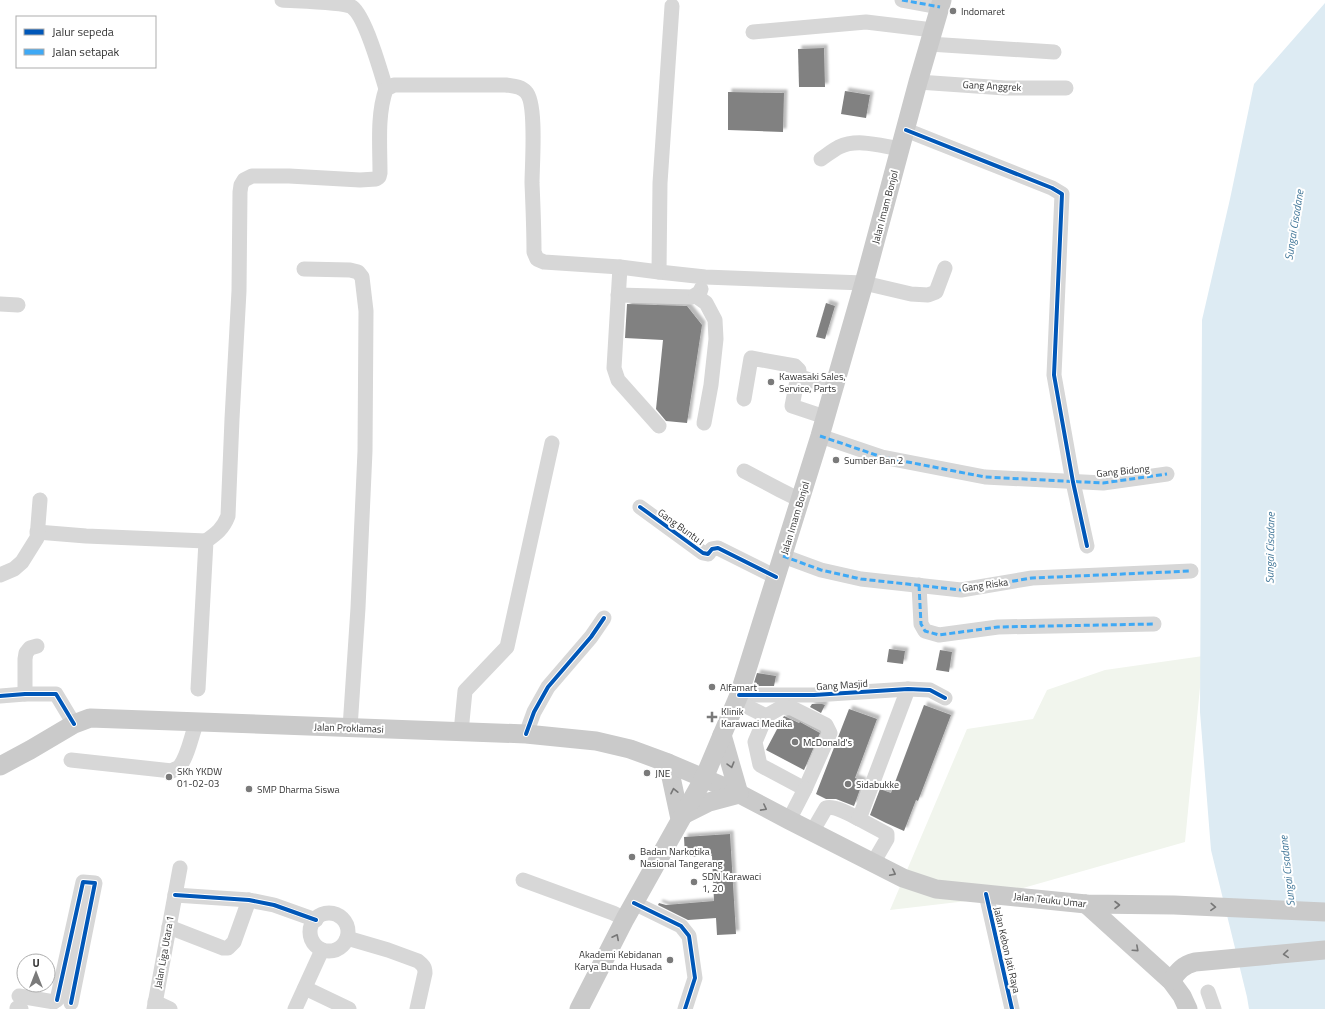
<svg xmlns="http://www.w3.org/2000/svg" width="1325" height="1009" font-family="'Titillium Web',sans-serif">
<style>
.green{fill:#f1f5ed}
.water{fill:#ddebf3}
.building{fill:#818181;filter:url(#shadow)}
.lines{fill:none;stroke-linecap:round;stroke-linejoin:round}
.minor{stroke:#d7d7d7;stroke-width:15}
.major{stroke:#cacaca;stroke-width:19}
.quiet{stroke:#3fa9f5;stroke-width:3;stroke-dasharray:6 3;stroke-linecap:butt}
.cycleway-casing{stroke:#fff;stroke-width:6}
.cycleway{stroke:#0057b8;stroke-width:4}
.oneway{stroke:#777}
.poi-dot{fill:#7a7a7a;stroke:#fff;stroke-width:1.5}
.labels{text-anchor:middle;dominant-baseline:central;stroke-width:4;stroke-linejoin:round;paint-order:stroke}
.poi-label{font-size:10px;fill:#333;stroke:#fff;text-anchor:start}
.street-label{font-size:10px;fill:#333;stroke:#fff}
.water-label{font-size:11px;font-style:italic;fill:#3f7597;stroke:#fff}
</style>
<defs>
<filter id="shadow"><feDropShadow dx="3.5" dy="-3.5" stdDeviation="1" flood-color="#0004"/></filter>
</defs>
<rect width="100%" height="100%" fill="#fff"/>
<path class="green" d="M 1203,656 L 1185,842 L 984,899 L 890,910 L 967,729 L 1033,719 L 1047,690 L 1105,670 Z"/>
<path class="water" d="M 1325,3 L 1325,1009 L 1249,1009 L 1247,997 L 1211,850 L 1200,712 L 1202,320 L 1230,199 L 1254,84 Z"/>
<g class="building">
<path d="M 824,48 L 825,87 L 799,87 L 798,49 Z"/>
<path d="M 845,91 L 870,95 L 866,118 L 841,114 Z"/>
<path d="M 728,92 L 784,93 L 783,132 L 728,130 Z"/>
<path d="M 826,303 L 835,306 L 825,339 L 816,337 Z"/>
<path d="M 627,304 L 687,306 L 702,325 L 687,423 L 666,421 L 656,409 L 663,340 L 625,338 Z"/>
<path d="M 889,649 L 905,651 L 903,664 L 887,662 Z"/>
<path d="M 940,650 L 952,652 L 949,672 L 936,670 Z"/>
<path d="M 757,673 L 776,676 L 774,686 L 753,686 Z"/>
<path d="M 812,704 L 822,704 L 825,705 L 821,713 L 810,707 Z"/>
<path d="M 924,705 L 951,715 L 918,801 L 916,800 L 904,831 L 886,823 L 870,815 L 880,789 L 891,793 Z"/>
<path d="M 849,709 L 877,719 L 855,778 L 863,781 L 854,806 L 836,799 L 826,799 L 816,794 Z"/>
<path d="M 784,716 L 799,723 L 800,722 L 820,733 L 804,770 L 766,750 Z"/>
<path d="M 730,834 L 736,934 L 717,935 L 716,918 L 688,920 L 658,905 L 659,903 L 666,905 L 714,901 L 712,856 L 685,857 L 684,837 Z"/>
</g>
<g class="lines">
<g class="minor">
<path d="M 282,0 C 294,1 344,2 352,7 C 365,16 381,72 386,89"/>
<path d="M 902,0 L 940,7"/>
<path d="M 672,6 L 660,183 L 659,272 L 705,277 L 864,283 L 911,294 L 928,295 L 936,292 L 945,268"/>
<path d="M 753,32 L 866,22 L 933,30"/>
<path d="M 929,44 L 1054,52"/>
<path d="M 918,82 L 1005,88 L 1066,88"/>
<path d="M 906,130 L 1052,188 L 1062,194 L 1054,375 L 1073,482 L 1087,546"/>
<path d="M 821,159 C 827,155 833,150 839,147 C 858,138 881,146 901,149"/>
<path d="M 620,267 L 614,368 L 618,380 L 659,426"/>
<path d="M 304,269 L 350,270 L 358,272 L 362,277 L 366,311 L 365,451 L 358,608 L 350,728"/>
<path d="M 618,295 L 692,297 L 700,292 L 701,289"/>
<path d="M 696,296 L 706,303 L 715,320 L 716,339 L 711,385 L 704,423"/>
<path d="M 0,304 L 18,305"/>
<path d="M 744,399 L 751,358 L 795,366 L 799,370 L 798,376"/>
<path d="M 825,417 L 792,406 L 798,376 L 834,388"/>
<path d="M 820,436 L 882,457 L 985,477 L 1103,483 L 1167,474"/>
<path d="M 744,471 L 780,490 L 800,500"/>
<path d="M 640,507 L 703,553 L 708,554 L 712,549 L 718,548 L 776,577"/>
<path d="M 37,532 L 86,536 L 206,541"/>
<path d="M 783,556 L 821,570 L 861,579 L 961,590 L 1032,578 L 1191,571"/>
<path d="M 0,575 L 14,569 L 22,562 L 37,538 L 40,500"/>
<path d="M 919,585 L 921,624 L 925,631 L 939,635 L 998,627 L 1154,624"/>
<path d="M 198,689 L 206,541 C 216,534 223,529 228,516 L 232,419 L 239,291 L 240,192 L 241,185 L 244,180 L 252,176 L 289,176 L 360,180 L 376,179 L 379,177 L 380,173 C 380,145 377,115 386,89 L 394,85 L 506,85 C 513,86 521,86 526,92 C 537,103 532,166 532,183 C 533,206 534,229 534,252 L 537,259 L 544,262 L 620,267 L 659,272"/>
<path d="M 25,694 L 25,659 L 26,653 L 30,648 L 37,646"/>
<path d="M 739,695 L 814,695 L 908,689 L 930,690 L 945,698"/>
<path d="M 0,696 L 25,694 L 56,694 L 74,724"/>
<path d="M 736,701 L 766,716"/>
<path d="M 782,707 L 792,708 L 826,725 L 830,733 L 805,789 L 760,765 L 755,742 L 766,716 Z"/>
<path d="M 461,732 L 465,691 L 507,647 L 552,443"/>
<path d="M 526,734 L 534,712 L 548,687 L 591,637 L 604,618"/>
<path d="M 71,760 L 172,771 C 175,769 178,768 180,766 C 189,754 191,735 197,722"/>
<path d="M 789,820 L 805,789"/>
<path d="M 812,832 L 826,808 C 834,805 851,815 859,819"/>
<path d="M 873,863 L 887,839 L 887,834 L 859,819 L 908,689"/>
<path d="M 523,880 L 613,913 L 625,919"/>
<path d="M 986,894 L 1012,1009"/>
<path d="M 175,895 L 249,900 L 274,905 L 316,920"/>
<path d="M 634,903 L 681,926 L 689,936 L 695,978 L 685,1009"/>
<circle cx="329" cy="932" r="19"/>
<path d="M 169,927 L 223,948 L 228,948 L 234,942 L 249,900"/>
<path d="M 347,938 L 388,950 L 418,961 C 423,965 425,967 425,973 L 417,1009"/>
<path d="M 305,988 L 349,1009"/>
<path d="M 1208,992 L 1214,1009"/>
<path d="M 19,996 L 54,1002"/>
<path d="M 57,1000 L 83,882 L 95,883 L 71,1003"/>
<path d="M 155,1002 L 170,1009"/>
<path d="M 17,1008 L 21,1009"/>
<path d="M 154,1009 L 180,868"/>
<path d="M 295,1009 L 322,950"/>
</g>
<g class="major">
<path d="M 668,763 L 680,819"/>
<path d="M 0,766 L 30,750 L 74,724 L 90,718 L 526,734 L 596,741 L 630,749 L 668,763 L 734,791 L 789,820 L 903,878 L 936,889 L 1086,904 L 1174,905 L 1325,912"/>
<path d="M 683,815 L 709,802 L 739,794 L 722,735"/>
<path d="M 1086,904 L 1171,981 L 1182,996 L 1188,1009"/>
<path d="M 1171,981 C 1178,971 1183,965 1195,962 L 1325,950"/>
<path d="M 579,1009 L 625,919 L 704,778 L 739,695 L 820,436 L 864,283 L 918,82 L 942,0"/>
</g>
<g class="quiet">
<path d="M 902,0 L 940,7"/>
<path d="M 820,436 L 882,457 L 985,477 L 1103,483 L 1167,474"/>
<path d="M 783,556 L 821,570 L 861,579 L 961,590 L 1032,578 L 1191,571"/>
<path d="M 919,585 L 921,624 L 925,631 L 939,635 L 998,627 L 1154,624"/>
</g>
<defs>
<g id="cycleway">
<path d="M 906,130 L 1052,188 L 1062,194 L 1054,375 L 1073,482 L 1087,546"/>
<path d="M 640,507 L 703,553 L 708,554 L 712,549 L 718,548 L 776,577"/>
<path d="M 739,695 L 814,695 L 908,689 L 930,690 L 945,698"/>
<path d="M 0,696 L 25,694 L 56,694 L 74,724"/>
<path d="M 526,734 L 534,712 L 548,687 L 591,637 L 604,618"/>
<path d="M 986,894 L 1012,1009"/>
<path d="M 175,895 L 249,900 L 274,905 L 316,920"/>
<path d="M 634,903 L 681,926 L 689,936 L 695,978 L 685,1009"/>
<path d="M 57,1000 L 83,882 L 95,883 L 71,1003"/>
</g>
</defs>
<use href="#cycleway" class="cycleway-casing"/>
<use href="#cycleway" class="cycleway"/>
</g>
<defs><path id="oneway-chevron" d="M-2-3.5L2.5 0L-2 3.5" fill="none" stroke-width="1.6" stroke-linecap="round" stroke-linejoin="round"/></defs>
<g class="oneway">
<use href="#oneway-chevron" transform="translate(731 765) rotate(74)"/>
<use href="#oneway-chevron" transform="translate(674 791) rotate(-102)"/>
<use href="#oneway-chevron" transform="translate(764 808) rotate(28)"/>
<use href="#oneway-chevron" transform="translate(893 873) rotate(27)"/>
<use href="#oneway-chevron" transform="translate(1117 905)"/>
<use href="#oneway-chevron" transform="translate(1213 907) rotate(3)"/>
<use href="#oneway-chevron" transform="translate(616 937) rotate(-63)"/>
<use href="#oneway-chevron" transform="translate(1136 949) rotate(42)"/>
<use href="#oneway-chevron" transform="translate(1286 954) rotate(175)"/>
</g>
<g class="poi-dot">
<circle cx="953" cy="11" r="4"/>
<circle cx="771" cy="382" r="4"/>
<circle cx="836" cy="460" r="4"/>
<circle cx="712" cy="687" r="4"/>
<path d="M710 711h4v4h4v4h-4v4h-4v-4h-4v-4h4z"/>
<circle cx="795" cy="742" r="4"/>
<circle cx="647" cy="773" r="4"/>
<circle cx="169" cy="777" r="4"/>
<circle cx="848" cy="784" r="4"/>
<circle cx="249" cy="789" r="4"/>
<circle cx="632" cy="857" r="4"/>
<circle cx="694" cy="882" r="4"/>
<circle cx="670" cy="960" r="4"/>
</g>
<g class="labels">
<g class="poi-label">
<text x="961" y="11">Indomaret</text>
<text x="779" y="376">Kawasaki Sales,<tspan x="779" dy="12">Service, Parts</tspan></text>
<text x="844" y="460">Sumber Ban 2</text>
<text x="720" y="687">Alfamart</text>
<text x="721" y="711">Klinik<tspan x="721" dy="12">Karawaci Medika</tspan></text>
<text x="803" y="742">McDonald's</text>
<text x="177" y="771">SKh YKDW<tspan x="177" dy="12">01-02-03</tspan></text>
<text x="655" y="773">JNE</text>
<text x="856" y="784">Sidabukke</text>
<text x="257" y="789">SMP Dharma Siswa</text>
<text x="640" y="851">Badan Narkotika<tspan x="640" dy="12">Nasional Tangerang</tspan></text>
<text x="702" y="876">SDN Karawaci<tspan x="702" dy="12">1, 20</tspan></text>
<text x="662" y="954" text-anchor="end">Akademi Kebidanan<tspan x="662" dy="12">Karya Bunda Husada</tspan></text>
</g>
<g class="street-label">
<text transform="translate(992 86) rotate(3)">Gang Anggrek</text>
<text transform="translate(885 207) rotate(-75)">Jalan Imam Bonjol</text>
<text transform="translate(1123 471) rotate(-6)">Gang Bidong</text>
<text transform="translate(795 518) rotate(-73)">Jalan Imam Bonjol</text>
<text transform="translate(681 527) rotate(36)">Gang Buntu I</text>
<text transform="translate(985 585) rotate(-8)">Gang Riska</text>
<text transform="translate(842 685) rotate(-4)">Gang Masjid</text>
<text transform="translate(349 728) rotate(2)">Jalan Proklamasi</text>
<text transform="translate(1050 900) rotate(6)">Jalan Teuku Umar</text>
<text transform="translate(1007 950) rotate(77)">Jalan Kebon Jati Raya</text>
<text transform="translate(164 952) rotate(-80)">Jalan Liga Utara 1</text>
</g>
<g class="water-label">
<text transform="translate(1294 225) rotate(-81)">Sungai Cisadane</text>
<text transform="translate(1270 548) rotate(-89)">Sungai Cisadane</text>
<text transform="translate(1287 871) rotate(-96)">Sungai Cisadane</text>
</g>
</g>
<rect x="16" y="16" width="140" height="52" fill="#ffffff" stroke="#adadad"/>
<rect x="24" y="29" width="20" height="6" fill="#0057b8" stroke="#adadad"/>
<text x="52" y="36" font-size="12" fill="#333333">Jalur sepeda</text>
<rect x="24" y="49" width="20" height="6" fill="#3fa9f5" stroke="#adadad"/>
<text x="52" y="56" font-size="12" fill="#333333">Jalan setapak</text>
<g transform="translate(36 973)"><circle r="19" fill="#ffffff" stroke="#adadad"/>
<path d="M0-3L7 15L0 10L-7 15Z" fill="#7a7a7a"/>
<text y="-6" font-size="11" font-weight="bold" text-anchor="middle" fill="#333333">U</text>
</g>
</svg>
